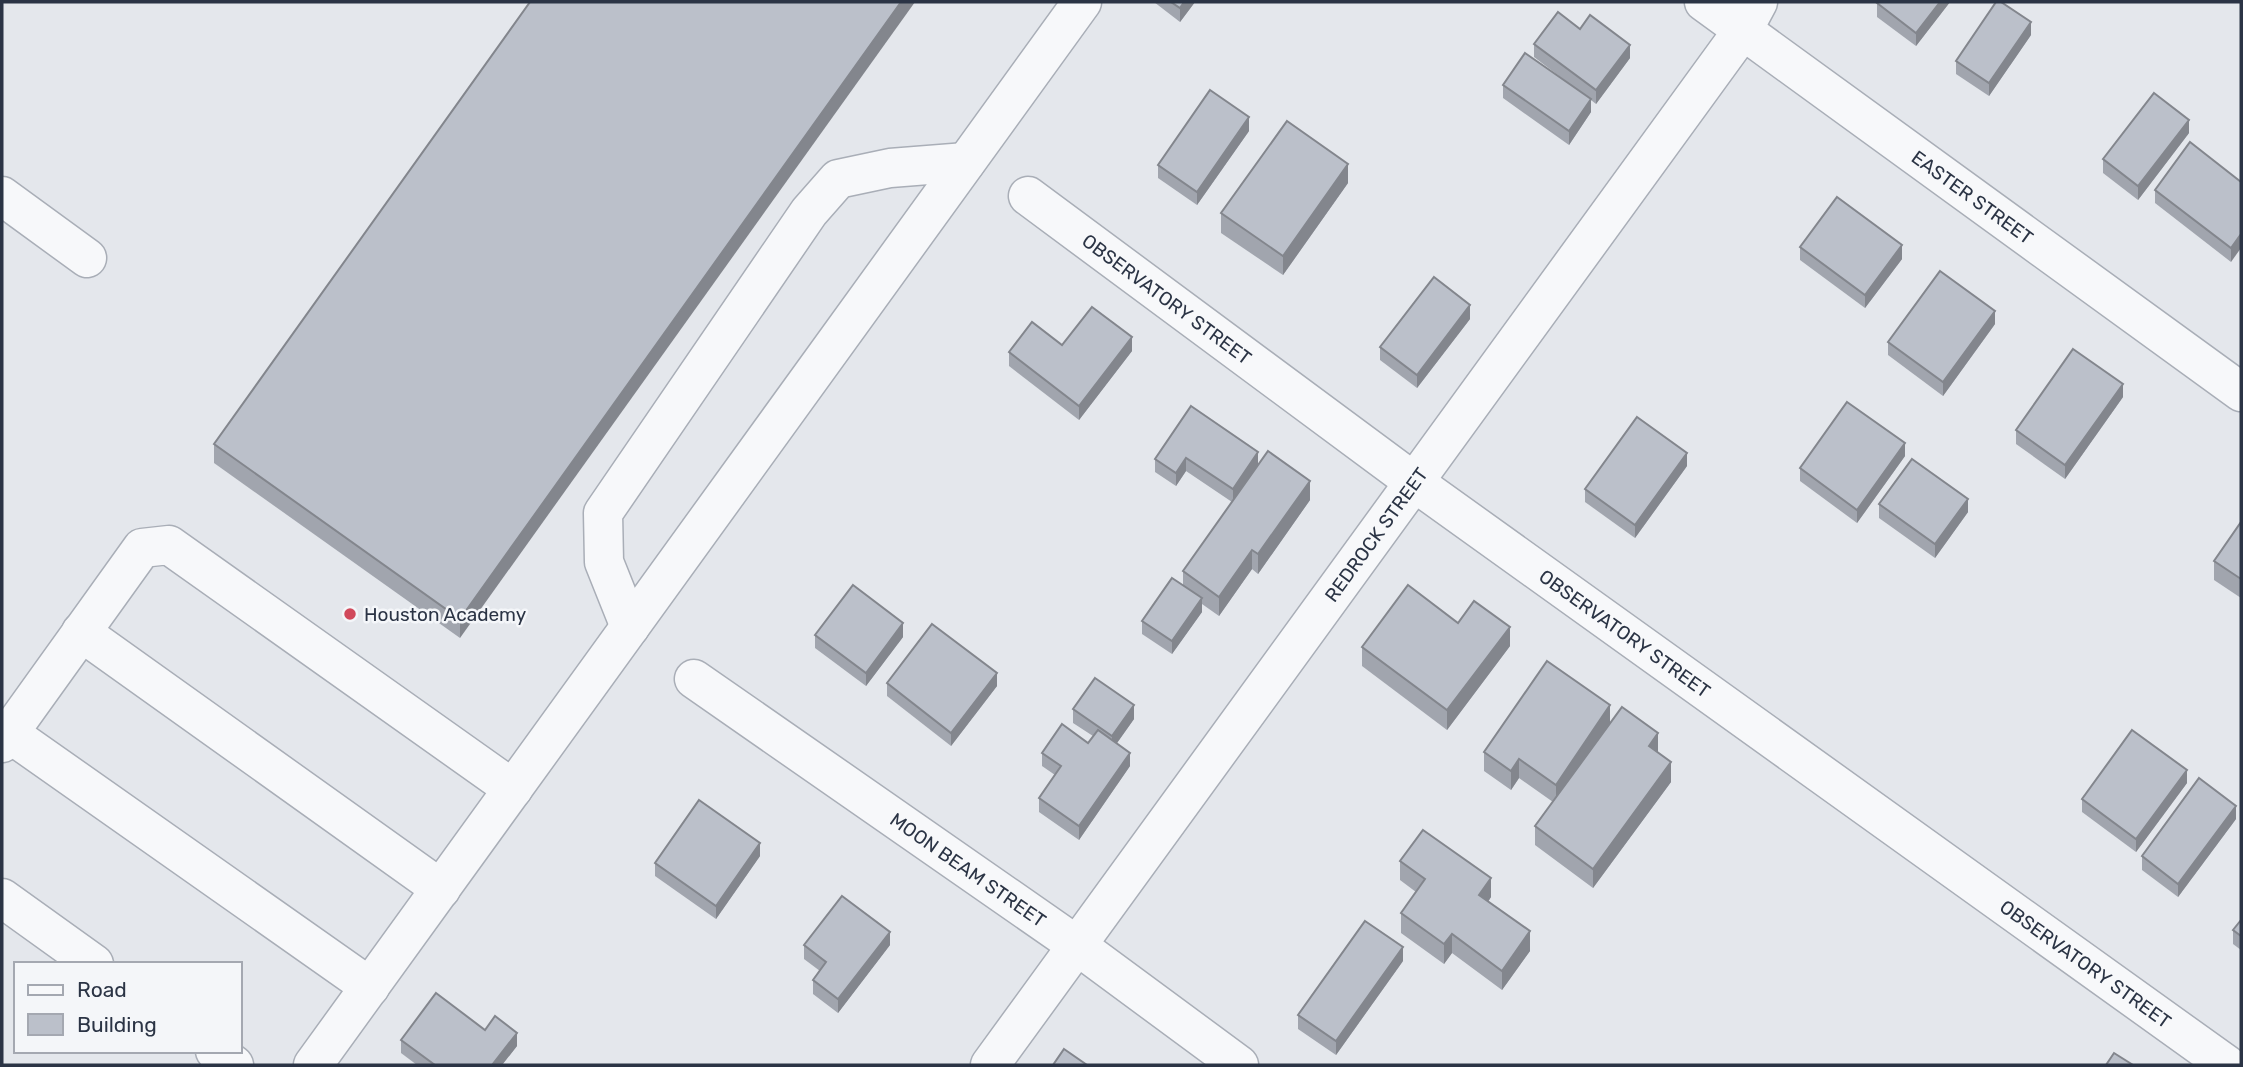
<svg xmlns="http://www.w3.org/2000/svg" width="2243" height="1067" font-family="Rubik,sans-serif">
<style>
.lines{fill:none;stroke-linecap:round;stroke-linejoin:round}
.minor-casing{stroke:#a9aeb7;stroke-width:41}
.minor{stroke:#f7f8fa;stroke-width:38}
.wall{fill:#a1a5ae}
.shaded-wall{fill:#83868d}
.building{fill:#bbc0ca;stroke:#83868d;stroke-width:2}
.poi-dot{fill:#d1495b;stroke:#f4f6f9;stroke-width:2.5}
.labels{text-anchor:middle;dominant-baseline:central;stroke-width:5;stroke-linejoin:round;paint-order:stroke}
.street-label{font-size:19px;fill:#2b3445;stroke:#f4f6f9}
.poi-label{font-size:19px;fill:#2b3445;stroke:#f4f6f9;text-anchor:start}
</style>
<rect width="100%" height="100%" fill="#e4e7ec"/>
<g class="lines">
<defs>
<g id="minor">
<path id="s1" d="M 1704,2 L 2241,392"/>
<path d="M 2,196 L 87,258"/>
<path id="s2" d="M 1028,196 L 1414,482 L 2227,1065"/>
<path d="M 630,627 L 604,562 L 603,513 L 809,212 L 838,179 L 890,168 L 966,162"/>
<path d="M 81,632 L 441,889"/>
<path id="s3" d="M 694,679 L 1075,944 L 1239,1065"/>
<path d="M 9,733 L 370,987"/>
<path d="M 2,743 L 142,548 L 169,545 L 513,789"/>
<path d="M 2,898 L 94,964"/>
<path d="M 215,1051 L 234,1065"/>
<path d="M 313,1065 L 1082,2"/>
<path id="s4" d="M 990,1065 L 1743,30 L 1758,2"/>
</g>
</defs>
<use href="#minor" class="minor-casing"/>
<use href="#minor" class="minor"/>
</g>
<g class="wall">
<path d="M 530,2 L 460,638 L 214,463 L 214,444 Z"/>
<path d="M 1154,2 L 1195,2 L 1180,22 Z"/>
<path d="M 1879,2 L 1950,2 L 1916,46 L 1877,17 L 1877,3 Z"/>
<path d="M 1580,29 L 1630,58 L 1596,104 L 1591,100 L 1591,112 L 1569,145 L 1503,98 L 1503,85 L 1567,82 L 1534,57 L 1534,44 Z"/>
<path d="M 2031,35 L 1989,96 L 1956,74 L 1956,61 Z"/>
<path d="M 1249,131 L 1197,205 L 1158,178 L 1158,165 Z"/>
<path d="M 2189,133 L 2138,200 L 2103,173 L 2103,159 Z"/>
<path d="M 2241,182 L 2231,262 L 2155,203 L 2155,190 Z"/>
<path d="M 1348,183 L 1283,275 L 1221,233 L 1221,213 Z"/>
<path d="M 1800,247 L 1902,259 L 1865,308 L 1800,260 Z"/>
<path d="M 1470,319 L 1417,388 L 1380,360 L 1380,347 Z"/>
<path d="M 1995,324 L 1943,396 L 1888,355 L 1888,342 Z"/>
<path d="M 1132,351 L 1079,420 L 1009,366 L 1009,352 Z"/>
<path d="M 2123,397 L 2065,479 L 2016,444 L 2016,430 Z"/>
<path d="M 1191,406 L 1258,465 L 1310,500 L 1258,574 L 1252,569 L 1219,616 L 1202,604 L 1202,612 L 1172,654 L 1142,634 L 1142,621 L 1183,585 L 1183,571 L 1232,502 L 1186,471 L 1176,486 L 1155,472 L 1155,459 Z"/>
<path d="M 1905,456 L 1857,523 L 1800,481 L 1800,468 Z"/>
<path d="M 1687,466 L 1635,538 L 1585,502 L 1585,489 Z"/>
<path d="M 1879,504 L 1968,512 L 1935,558 L 1879,518 Z"/>
<path d="M 2241,522 L 2241,598 L 2214,580 L 2214,561 Z"/>
<path d="M 1458,623 L 1510,646 L 1447,730 L 1362,666 L 1362,647 Z"/>
<path d="M 815,635 L 903,637 L 866,686 L 815,648 Z"/>
<path d="M 887,683 L 997,686 L 951,746 L 887,696 Z"/>
<path d="M 1073,709 L 1134,719 L 1117,743 L 1130,766 L 1079,840 L 1039,812 L 1039,798 L 1055,775 L 1042,766 L 1042,753 L 1088,743 L 1093,736 L 1073,723 Z"/>
<path d="M 1610,723 L 1658,753 L 1671,782 L 1593,888 L 1535,845 L 1535,826 L 1553,802 L 1519,778 L 1511,790 L 1484,771 L 1484,752 Z"/>
<path d="M 2187,783 L 2136,852 L 2082,812 L 2082,799 Z"/>
<path d="M 2236,819 L 2178,897 L 2142,870 L 2142,856 Z"/>
<path d="M 760,856 L 716,919 L 655,876 L 655,863 Z"/>
<path d="M 1400,861 L 1491,897 L 1488,902 L 1530,951 L 1502,990 L 1452,953 L 1444,964 L 1401,933 L 1401,913 L 1416,892 L 1400,880 Z"/>
<path d="M 2241,920 L 2241,950 L 2233,944 L 2233,930 Z"/>
<path d="M 804,945 L 890,945 L 838,1013 L 813,994 L 813,980 L 820,971 L 804,959 Z"/>
<path d="M 1403,961 L 1336,1055 L 1298,1029 L 1298,1015 Z"/>
<path d="M 401,1040 L 517,1046 L 502,1065 L 417,1065 L 401,1053 Z"/>
</g>
<g class="shaded-wall">
<path d="M 901,2 L 915,2 L 460,638 L 460,619 Z"/>
<path d="M 1184,2 L 1195,2 L 1180,22 L 1180,8 Z"/>
<path d="M 1940,2 L 1950,2 L 1916,46 L 1916,33 Z"/>
<path d="M 2031,22 L 2031,35 L 1989,96 L 1989,83 Z"/>
<path d="M 1630,45 L 1630,58 L 1596,104 L 1596,90 Z"/>
<path d="M 1591,99 L 1591,112 L 1569,145 L 1569,131 Z"/>
<path d="M 1249,117 L 1249,131 L 1197,205 L 1197,192 Z"/>
<path d="M 2189,120 L 2189,133 L 2138,200 L 2138,186 Z"/>
<path d="M 1348,164 L 1348,183 L 1283,275 L 1283,256 Z"/>
<path d="M 2241,234 L 2241,248 L 2231,262 L 2231,248 Z"/>
<path d="M 1902,245 L 1902,259 L 1865,308 L 1865,295 Z"/>
<path d="M 1470,305 L 1470,319 L 1417,388 L 1417,375 Z"/>
<path d="M 1995,311 L 1995,324 L 1943,396 L 1943,382 Z"/>
<path d="M 1132,337 L 1132,351 L 1079,420 L 1079,406 Z"/>
<path d="M 2123,384 L 2123,397 L 2065,479 L 2065,465 Z"/>
<path d="M 1905,443 L 1905,456 L 1857,523 L 1857,510 Z"/>
<path d="M 1258,452 L 1258,465 L 1233,503 L 1233,489 Z"/>
<path d="M 1687,453 L 1687,466 L 1635,538 L 1635,525 Z"/>
<path d="M 1186,458 L 1186,471 L 1176,486 L 1176,473 Z"/>
<path d="M 1310,481 L 1310,500 L 1258,574 L 1258,554 Z"/>
<path d="M 1968,499 L 1968,512 L 1935,558 L 1935,544 Z"/>
<path d="M 1252,550 L 1252,569 L 1219,616 L 1219,597 Z"/>
<path d="M 1202,598 L 1202,612 L 1172,654 L 1172,641 Z"/>
<path d="M 903,623 L 903,637 L 866,686 L 866,673 Z"/>
<path d="M 1510,627 L 1510,646 L 1447,730 L 1447,710 Z"/>
<path d="M 997,673 L 997,686 L 951,746 L 951,733 Z"/>
<path d="M 1134,705 L 1134,719 L 1112,750 L 1112,736 Z"/>
<path d="M 1610,705 L 1610,725 L 1556,804 L 1556,785 Z"/>
<path d="M 1658,733 L 1658,753 L 1649,746 Z"/>
<path d="M 1130,753 L 1130,766 L 1079,840 L 1079,826 Z"/>
<path d="M 1519,759 L 1519,778 L 1511,790 L 1511,771 Z"/>
<path d="M 1671,762 L 1671,782 L 1593,888 L 1593,869 Z"/>
<path d="M 2187,770 L 2187,783 L 2136,852 L 2136,839 Z"/>
<path d="M 2236,806 L 2236,819 L 2178,897 L 2178,884 Z"/>
<path d="M 760,843 L 760,856 L 716,919 L 716,906 Z"/>
<path d="M 1491,878 L 1491,897 L 1479,915 L 1479,895 Z"/>
<path d="M 1530,931 L 1530,951 L 1502,990 L 1502,971 Z"/>
<path d="M 890,932 L 890,945 L 838,1013 L 838,999 Z"/>
<path d="M 1452,934 L 1452,953 L 1444,964 L 1444,944 Z"/>
<path d="M 1403,947 L 1403,961 L 1336,1055 L 1336,1041 Z"/>
<path d="M 517,1033 L 517,1046 L 502,1065 L 492,1065 Z"/>
</g>
<g class="building">
<path d="M 530,2 L 901,2 L 460,619 L 214,444 Z"/>
<path d="M 1171,2 L 1184,2 L 1180,8 Z"/>
<path d="M 1879,2 L 1940,2 L 1916,33 L 1877,3 Z"/>
<path d="M 1996,2 L 2001,2 L 2031,22 L 1989,83 L 1956,61 Z"/>
<path d="M 1558,12 L 1580,29 L 1590,15 L 1630,45 L 1596,90 L 1534,44 Z"/>
<path d="M 1525,53 L 1591,99 L 1569,131 L 1503,85 Z"/>
<path d="M 1210,90 L 1249,117 L 1197,192 L 1158,165 Z"/>
<path d="M 2154,93 L 2189,120 L 2138,186 L 2103,159 Z"/>
<path d="M 1287,121 L 1348,164 L 1283,256 L 1221,213 Z"/>
<path d="M 2190,142 L 2241,182 L 2241,234 L 2231,248 L 2155,190 Z"/>
<path d="M 1837,197 L 1902,245 L 1865,295 L 1800,247 Z"/>
<path d="M 1940,271 L 1995,311 L 1943,382 L 1888,342 Z"/>
<path d="M 1434,277 L 1470,305 L 1417,375 L 1380,347 Z"/>
<path d="M 1092,307 L 1132,337 L 1079,406 L 1009,352 L 1032,322 L 1062,345 Z"/>
<path d="M 2073,349 L 2123,384 L 2065,465 L 2016,430 Z"/>
<path d="M 1847,402 L 1905,443 L 1857,510 L 1800,468 Z"/>
<path d="M 1191,406 L 1258,452 L 1233,489 L 1186,458 L 1176,473 L 1155,459 Z"/>
<path d="M 1637,417 L 1687,453 L 1635,525 L 1585,489 Z"/>
<path d="M 1268,451 L 1310,481 L 1258,554 L 1252,550 L 1219,597 L 1183,571 Z"/>
<path d="M 1912,459 L 1968,499 L 1935,544 L 1879,504 Z"/>
<path d="M 2241,522 L 2241,579 L 2214,561 Z"/>
<path d="M 1172,578 L 1202,598 L 1172,641 L 1142,621 Z"/>
<path d="M 853,585 L 903,623 L 866,673 L 815,635 Z"/>
<path d="M 1408,585 L 1458,623 L 1474,601 L 1510,627 L 1447,710 L 1362,647 Z"/>
<path d="M 932,624 L 997,673 L 951,733 L 887,683 Z"/>
<path d="M 1547,661 L 1610,705 L 1556,785 L 1519,759 L 1511,771 L 1484,752 Z"/>
<path d="M 1095,678 L 1134,705 L 1112,736 L 1073,709 Z"/>
<path d="M 1622,707 L 1658,733 L 1649,746 L 1671,762 L 1593,869 L 1535,826 Z"/>
<path d="M 1062,724 L 1088,743 L 1098,730 L 1130,753 L 1079,826 L 1039,798 L 1061,766 L 1042,753 Z"/>
<path d="M 2132,730 L 2187,770 L 2136,839 L 2082,799 Z"/>
<path d="M 2199,778 L 2236,806 L 2178,884 L 2142,856 Z"/>
<path d="M 699,800 L 760,843 L 716,906 L 655,863 Z"/>
<path d="M 1423,830 L 1491,878 L 1479,895 L 1530,931 L 1502,971 L 1452,934 L 1444,944 L 1401,913 L 1425,879 L 1400,861 Z"/>
<path d="M 842,896 L 890,932 L 838,999 L 813,980 L 826,962 L 804,945 Z"/>
<path d="M 2241,920 L 2241,936 L 2233,930 Z"/>
<path d="M 1365,921 L 1403,947 L 1336,1041 L 1298,1015 Z"/>
<path d="M 436,993 L 485,1030 L 495,1016 L 517,1033 L 492,1065 L 435,1065 L 401,1040 Z"/>
<path d="M 1064,1049 L 1087,1065 L 1053,1065 Z"/>
<path d="M 2114,1053 L 2133,1065 L 2106,1065 Z"/>
</g>
<circle class="poi-dot" cx="350" cy="614" r="7"/>
<g class="labels">
<g class="street-label">
<text stroke="none"><textPath href="#s1" startOffset="332">EASTER STREET</textPath></text>
<text stroke="none"><textPath href="#s2" startOffset="173">OBSERVATORY STREET</textPath></text>
<text stroke="none"><textPath href="#s4" startOffset="656">REDROCK STREET</textPath></text>
<text stroke="none"><textPath href="#s2" startOffset="740">OBSERVATORY STREET</textPath></text>
<text stroke="none"><textPath href="#s3" startOffset="334">MOON BEAM STREET</textPath></text>
<text stroke="none"><textPath href="#s2" startOffset="1307">OBSERVATORY STREET</textPath></text>
</g>
<g class="poi-label">
<text x="364" y="614">Houston Academy</text>
</g>
</g>
<rect width="2243" height="1067" fill="none" stroke="#2b3445" stroke-width="7"/>
<rect x="14" y="962" width="228" height="91" fill="#f4f6f9" stroke="#a4a8b1" stroke-width="2"/>
<rect x="28" y="985" width="35" height="10" fill="#f7f8fa" stroke="#a4a8b1" stroke-width="2"/>
<text x="77" y="997" font-size="21" fill="#2b3445">Road</text>
<rect x="28" y="1014" width="35" height="21" fill="#bbc0ca" stroke="#a4a8b1" stroke-width="2"/>
<text x="77" y="1032" font-size="21" fill="#2b3445">Building</text>
</svg>
